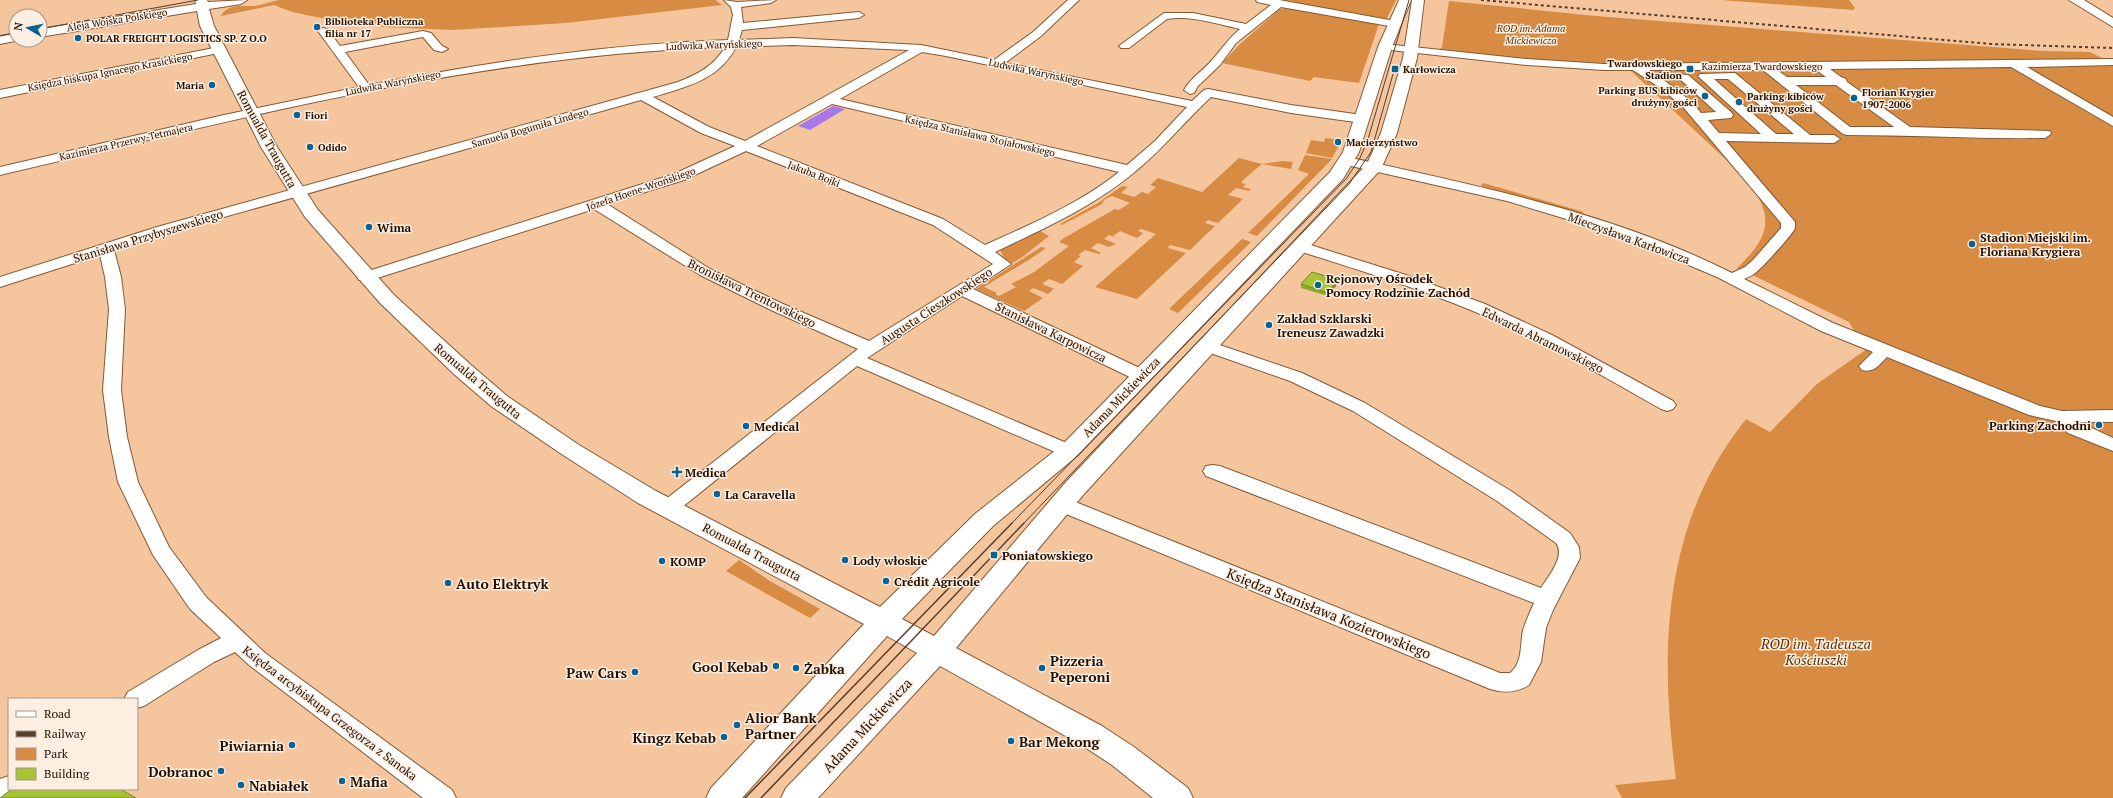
<svg xmlns="http://www.w3.org/2000/svg" width="2113" height="798" font-family="'PT Serif',serif">
<style>
.green{fill:#d88b42}
.water{fill:#a778ea}
.lines{fill:none;stroke-linecap:round;stroke-linejoin:round}
.street-casing{stroke:#835934;stroke-width:2}
.secondary-casing{stroke:#835934;stroke-width:2}
.street{fill:#fff;fill-rule:evenodd}
.secondary{fill:#fff;fill-rule:evenodd}
.tram-far1{stroke:#573e2a;stroke-width:1}
.tram{stroke:#573e2a;stroke-width:1.5}
.rail{stroke:#573e2a;stroke-width:2;stroke-dasharray:3 3;stroke-linecap:butt}
.wall{fill:#8fa92d}
.shaded-wall{fill:#748924}
.building{fill:#a6c434;stroke:#748924}
.poi-dot{fill:#086293;stroke:#fdeee2;stroke-width:1.5}
.labels{text-anchor:middle;dominant-baseline:central;stroke-width:3;stroke-linejoin:round;paint-order:stroke}
.far-street-label{font-size:10px;fill:#221103;stroke:#fdeee2}
.far-poi-label{font-size:10px;font-weight:bold;fill:#221103;stroke:#fdeee2;text-anchor:start}
.far-park-label{font-size:10px;font-style:italic;fill:#5a3206;stroke:#fdeee2}
.street-label{font-size:12px;fill:#221103;stroke:#fdeee2}
.poi-label{font-size:12px;font-weight:bold;fill:#221103;stroke:#fdeee2;text-anchor:start}
.near-poi-label{font-size:14px;font-weight:bold;fill:#221103;stroke:#fdeee2;text-anchor:start}
.near-street-label{font-size:14px;fill:#221103;stroke:#fdeee2}
.near-park-label{font-size:14px;font-style:italic;fill:#5a3206;stroke:#fdeee2}
</style>
<rect width="100%" height="100%" fill="#f5c59d"/>
<g class="green">
<path d="M 279,0 L 715,0 L 722,5 L 566,23 L 452,30 L 385,27 L 336,21 L 292,12 L 274,5 L 221,16 C 227,4 240,6 251,6 C 260,6 270,2 279,0 Z"/>
<path d="M 1271,0 L 1396,0 L 1386,20 Z"/>
<path d="M 1721,0 L 1849,0 L 1855,8 L 1853,10 Z"/>
<path d="M 1449,1 L 1596,16 L 2042,51 L 2090,52 L 2104,59 L 1604,63 L 1537,60 L 1440,49 L 1442,47 Z"/>
<path d="M 1290,8 L 1379,24 L 1359,83 L 1314,77 L 1310,81 L 1222,63 L 1240,44 L 1280,9 Z"/>
<path d="M 2113,65 L 2113,798 L 1622,798 L 1615,785 L 1676,779 C 1659,651 1662,524 1746,419 L 1770,432 L 1817,384 L 1874,344 L 1857,336 L 1849,322 L 1740,269 L 1734,268 L 1737,268 C 1779,229 1771,207 1735,168 L 1631,71 Z"/>
<path d="M 1325,138 L 1342,140 L 1332,158 L 1306,153 L 1311,140 L 1324,142 Z"/>
<path d="M 1305,155 L 1332,159 L 1257,236 L 1248,233 L 1309,174 L 1298,170 Z"/>
<path d="M 1239,158 L 1262,164 L 1283,161 L 1293,162 L 1291,169 L 1262,164 L 1243,180 L 1241,183 L 1246,184 L 1243,187 L 1251,189 L 1249,191 L 1236,188 L 1228,195 L 1243,199 L 1218,223 L 1208,220 L 1205,223 L 1215,226 L 1190,250 L 1170,245 L 1168,248 L 1186,253 L 1137,299 L 1095,287 L 1156,234 L 1141,229 L 1138,231 L 1143,233 L 1137,238 L 1120,231 L 1113,236 L 1122,240 L 1109,235 L 1104,239 L 1116,244 L 1109,247 L 1098,243 L 1091,248 L 1101,253 L 1099,254 L 1085,250 L 1078,255 L 1081,256 L 1074,262 L 1083,266 L 1062,284 L 1049,279 L 1042,284 L 1054,289 L 1048,294 L 1033,288 L 1029,291 L 1043,298 L 1024,311 L 976,289 L 1041,247 L 1046,248 C 1026,263 1002,275 984,287 L 997,293 L 995,294 L 999,296 L 1016,287 L 1011,284 L 1034,272 L 1069,246 L 1059,242 L 1064,238 L 1115,209 L 1119,210 L 1130,203 L 1112,196 L 1104,200 L 1102,204 L 1062,225 L 1060,224 L 1098,203 L 1122,186 L 1128,187 L 1121,193 L 1134,197 L 1142,192 L 1148,194 L 1156,187 L 1150,185 L 1158,178 L 1202,192 Z"/>
<path d="M 1483,183 L 1584,212 L 1578,215 L 1483,187 L 1481,185 Z"/>
<path d="M 1037,229 L 1049,236 L 1021,258 L 1003,268 L 1006,262 L 999,248 Z"/>
<path d="M 1242,239 L 1251,242 L 1178,313 L 1169,309 Z"/>
<path d="M 739,560 L 770,581 L 820,609 L 810,618 L 726,571 Z"/>
</g>
<path class="water" d="M 833,106 L 845,109 L 810,130 L 798,126 Z"/>
<g class="lines">
<defs>
<g id="street">
<path d="M 724,0 L 737,2 L 776,0 L 771,3 L 741,7 L 743,23 L 859,12 L 864,15 L 859,18 L 742,30 L 739,40 L 793,38 L 921,45 L 994,60 L 1033,32 L 1068,0 L 1079,0 L 1041,36 L 1005,63 L 1192,101 L 1204,90 L 1208,89 L 1291,105 L 1362,115 L 1368,119 L 1362,123 L 1291,113 L 1211,97 C 1185,121 1164,148 1137,170 C 1095,206 1045,228 995,252 L 1011,264 L 973,289 L 1148,372 L 1151,376 L 1148,380 L 1142,381 L 1136,380 L 962,296 L 867,358 L 1076,447 L 1079,451 L 1076,455 L 1069,457 L 1062,455 L 857,366 L 675,513 L 668,515 L 661,513 L 658,508 L 661,503 L 858,349 L 771,310 L 700,275 L 594,209 L 371,280 L 359,280 L 357,277 L 359,274 L 674,174 L 735,146 L 701,133 L 641,100 L 167,233 L 114,250 L 121,277 L 125,309 L 121,390 L 127,437 L 138,482 L 169,547 L 206,597 L 265,653 L 452,790 L 456,798 L 423,798 L 249,665 L 235,652 L 214,662 L 144,706 L 137,708 L 137,699 L 124,699 L 128,692 L 198,650 L 221,638 L 190,609 L 153,555 L 118,482 L 109,437 L 103,390 L 109,309 L 105,277 L 100,255 L 0,287 L 0,277 L 157,227 L 678,82 C 698,74 714,66 725,47 C 479,55 238,119 0,175 L 0,167 L 224,115 L 359,87 L 318,31 L 323,28 L 327,29 L 340,46 L 423,31 L 431,33 L 442,46 L 448,49 L 442,52 L 434,50 L 423,37 L 345,52 L 369,85 C 488,62 607,44 728,40 L 733,15 L 731,7 ZM 793,45 L 909,50 L 745,141 L 709,127 L 653,97 C 686,87 719,80 736,47 ZM 922,52 L 946,56 L 1187,107 L 1155,141 L 1127,165 L 840,99 ZM 832,104 L 1119,172 C 1079,204 1031,224 985,245 L 943,219 L 757,146 ZM 746,151 L 933,225 L 993,264 L 869,341 L 783,304 L 710,269 L 607,204 L 684,180 Z"/>
<path d="M 1256,0 L 1279,0 L 1395,21 L 1400,24 L 1395,27 L 1281,7 L 1236,43 L 1220,65 L 1198,86 L 1194,93 L 1190,94 L 1184,90 C 1191,77 1203,71 1212,60 C 1222,49 1228,39 1240,29 C 1217,24 1191,15 1167,19 L 1129,48 L 1121,48 L 1119,46 L 1164,13 L 1193,13 L 1246,24 L 1271,5 L 1257,2 Z"/>
<path d="M 1385,44 L 1527,59 L 1604,64 L 2113,59 L 2113,65 L 2027,67 L 2113,117 L 2113,126 L 2011,67 L 1830,69 L 1841,77 L 1846,79 L 1847,82 L 1910,127 L 2050,131 L 2051,134 L 2045,138 C 1979,139 1913,135 1847,135 L 1843,134 L 1763,70 L 1649,70 L 1659,77 L 1660,73 L 1688,75 L 1731,112 L 1733,115 L 1731,118 L 1708,120 L 1719,133 L 1761,134 L 1700,78 L 1698,76 L 1700,74 L 1735,73 L 1810,135 L 1834,135 L 1840,139 L 1834,143 L 1726,141 L 1795,222 C 1795,223 1795,228 1795,228 C 1794,233 1760,270 1755,273 C 1752,276 1747,277 1744,279 L 1833,323 L 2040,406 L 2062,411 L 2113,410 L 2113,422 L 2079,422 L 2113,438 L 2113,451 L 2068,433 L 2056,421 L 2029,415 L 1887,357 C 1879,365 1874,373 1862,370 L 1859,366 L 1873,352 L 1821,331 L 1717,277 L 1646,247 L 1573,221 L 1507,201 L 1342,164 L 1340,161 L 1342,158 L 1347,157 C 1477,186 1611,212 1732,273 L 1745,267 L 1753,260 L 1781,228 L 1781,223 L 1684,108 L 1662,89 L 1633,70 L 1604,70 L 1527,65 L 1381,49 L 1379,47 ZM 1815,69 L 1826,77 L 1787,77 L 1777,70 ZM 1661,78 L 1681,80 L 1716,112 L 1701,113 L 1692,102 ZM 1714,79 L 1728,79 L 1794,134 L 1776,134 ZM 1796,85 L 1836,85 L 1894,127 L 1850,127 Z"/>
<path d="M 219,47 L 223,48 L 225,50 L 223,52 L 0,98 L 0,90 Z"/>
<path d="M 1301,242 L 1409,276 L 1485,304 L 1552,335 L 1673,401 L 1676,405 L 1673,409 L 1667,411 L 1661,409 C 1600,374 1538,338 1473,311 C 1415,287 1355,269 1296,250 L 1293,247 L 1296,244 Z"/>
<path d="M 1208,341 L 1302,373 L 1365,403 L 1511,491 L 1570,533 L 1579,547 L 1580,558 L 1553,610 L 1546,628 L 1541,662 L 1529,685 C 1516,693 1503,693 1490,689 L 1054,509 L 1051,504 L 1054,499 L 1061,497 L 1068,499 L 1500,673 L 1510,673 C 1523,663 1520,644 1523,630 C 1526,621 1530,612 1534,603 L 1206,476 L 1203,471 L 1206,466 L 1213,465 L 1220,466 L 1541,588 C 1548,577 1566,556 1556,543 L 1497,501 L 1353,411 L 1290,381 L 1202,350 L 1200,346 L 1202,342 Z"/>
<path d="M 9,776 L 9,789 L 21,789 L 14,798 L 0,798 L 0,779 Z"/>
</g>
<g id="secondary">
<path d="M 195,0 L 207,0 L 208,2 L 247,0 L 241,4 L 209,9 L 214,26 L 277,147 L 318,210 L 394,295 L 471,365 L 507,396 L 579,445 L 656,491 L 880,607 L 975,514 L 1061,446 L 1330,172 L 1343,152 L 1378,47 L 1399,0 L 1411,0 L 1392,47 L 1359,152 L 1343,179 L 1077,456 L 993,526 L 902,619 L 934,636 L 1066,482 L 1367,164 L 1381,133 L 1403,58 L 1412,0 L 1424,0 L 1417,58 L 1397,133 L 1381,169 L 1084,494 L 956,648 L 1102,726 L 1134,747 L 1188,788 L 1193,798 L 1153,798 L 1112,765 L 1080,744 L 940,666 L 818,798 L 781,798 L 786,788 L 917,653 L 887,636 L 742,798 L 706,798 L 711,788 L 864,624 L 638,503 L 563,455 L 491,406 L 455,375 L 380,303 L 305,217 L 261,147 L 200,26 L 197,11 L 40,37 L 40,29 L 196,4 Z"/>
<path d="M 2069,0 L 2084,0 L 2113,18 L 2113,27 Z"/>
<path d="M 16,33 L 16,40 L 20,40 L 0,44 L 0,36 Z"/>
</g>
</defs>
<use href="#street" class="street-casing"/>
<use href="#secondary" class="secondary-casing"/>
<use href="#street" class="street"/>
<use href="#secondary" class="secondary"/>
<g class="tram-far1">
<path d="M 40,29 L 198,0"/>
<path d="M 0,36 L 16,33"/>
<path d="M 1011,524 L 1346,179 L 1360,158 L 1368,139 L 1409,0"/>
<path d="M 1023,524 L 1349,184 L 1371,152 L 1393,74"/>
</g>
<g class="tram">
<path d="M 745,798 L 1012,523"/>
<path d="M 761,798 L 1024,523"/>
</g>
<path class="rail" d="M 1481,0 L 1991,44 L 2113,48"/>
</g>
<path class="wall" d="M 1335,282 L 1336,286 L 1328,296 L 1301,288 L 1301,284 Z"/>
<path class="shaded-wall" d="M 1336,282 L 1336,286 L 1328,296 L 1328,293 Z"/>
<g class="building">
<path d="M 1312,272 L 1336,279 L 1333,281 L 1336,282 L 1328,293 L 1301,284 Z"/>
<path d="M 12,789 L 120,789 L 136,798 L 0,798 Z"/>
</g>
<g class="poi-dot">
<circle cx="317" cy="27" r="4"/>
<circle cx="78" cy="38" r="4"/>
<rect x="1391" y="65" width="8" height="8" rx="2"/>
<rect x="1686" y="65" width="8" height="8" rx="2"/>
<circle cx="212" cy="85" r="4"/>
<circle cx="1705" cy="96" r="4"/>
<circle cx="1854" cy="98" r="4"/>
<circle cx="1739" cy="102" r="4"/>
<circle cx="297" cy="115" r="4"/>
<circle cx="1338" cy="142" r="4"/>
<circle cx="310" cy="147" r="4"/>
<circle cx="369" cy="227" r="4"/>
<circle cx="1972" cy="244" r="4"/>
<circle cx="1318" cy="285" r="4"/>
<circle cx="1269" cy="325" r="4"/>
<circle cx="2099" cy="425" r="4"/>
<circle cx="746" cy="426" r="4"/>
<path d="M675 466h4v4h4v4h-4v4h-4v-4h-4v-4h4z"/>
<circle cx="717" cy="494" r="4"/>
<rect x="990" y="551" width="8" height="8" rx="2"/>
<circle cx="845" cy="560" r="4"/>
<circle cx="662" cy="561" r="4"/>
<circle cx="886" cy="581" r="4"/>
<circle cx="448" cy="583" r="4"/>
<circle cx="776" cy="666" r="4"/>
<circle cx="796" cy="668" r="4"/>
<circle cx="1042" cy="668" r="4"/>
<circle cx="635" cy="672" r="4"/>
<circle cx="737" cy="725" r="4"/>
<circle cx="724" cy="737" r="4"/>
<circle cx="1011" cy="741" r="4"/>
<circle cx="292" cy="745" r="4"/>
<circle cx="221" cy="771" r="4"/>
<circle cx="342" cy="781" r="4"/>
<circle cx="241" cy="785" r="4"/>
</g>
<g class="labels">
<g class="far-street-label">
<text transform="translate(117 20) rotate(-9)">Aleja Wojska Polskiego</text>
<text transform="translate(714 45) rotate(-2)">Ludwika Waryńskiego</text>
<text x="1762" y="66">Kazimierza Twardowskiego</text>
<text transform="translate(110 72) rotate(-11)">Księdza biskupa Ignacego Krasickiego</text>
<text transform="translate(1036 72) rotate(12)">Ludwika Waryńskiego</text>
<text transform="translate(393 83) rotate(-11)">Ludwika Waryńskiego</text>
<text transform="translate(530 128) rotate(-16)">Samuela Bogumiła Lindego</text>
<text transform="translate(980 136) rotate(13)">Księdza Stanisława Stojałowskiego</text>
<text transform="translate(126 142) rotate(-13)">Kazimierza Przerwy-Tetmajera</text>
<text transform="translate(814 174) rotate(21)">Jakuba Bojki</text>
<text transform="translate(641 189) rotate(-19)">Józefa Hoene-Wrońskiego</text>
</g>
<g class="far-poi-label">
<text x="325" y="21">Biblioteka Publiczna<tspan x="325" dy="12">filia nr 17</tspan></text>
<text x="86" y="38">POLAR FREIGHT LOGISTICS SP. Z O.O</text>
<text x="1682" y="63" text-anchor="end">Twardowskiego<tspan x="1682" dy="12">Stadion</tspan></text>
<text x="1403" y="69">Karłowicza</text>
<text x="204" y="85" text-anchor="end">Maria</text>
<text x="1697" y="90" text-anchor="end">Parking BUS kibiców<tspan x="1697" dy="12">drużyny gości</tspan></text>
<text x="1862" y="92">Florian Krygier<tspan x="1862" dy="12">1907-2006</tspan></text>
<text x="1747" y="96">Parking kibiców<tspan x="1747" dy="12">drużyny gości</tspan></text>
<text x="305" y="115">Fiori</text>
<text x="1346" y="142">Macierzyństwo</text>
<text x="318" y="147">Odido</text>
</g>
<g class="far-park-label">
<text x="1531" y="28">ROD im. Adama<tspan x="1531" dy="12">Mickiewicza</tspan></text>
</g>
<g class="street-label">
<text transform="translate(267 139) rotate(61)">Romualda Traugutta</text>
<text transform="translate(148 236) rotate(-17)">Stanisława Przybyszewskiego</text>
<text transform="translate(1629 238) rotate(20)">Mieczysława Karłowicza</text>
<text transform="translate(752 293) rotate(26)">Bronisława Trentowskiego</text>
<text transform="translate(936 306) rotate(-33)">Augusta Cieszkowskiego</text>
<text transform="translate(1051 332) rotate(26)">Stanisława Karpowicza</text>
<text transform="translate(1543 340) rotate(26)">Edwarda Abramowskiego</text>
<text transform="translate(478 381) rotate(40)">Romualda Traugutta</text>
<text transform="translate(1121 397) rotate(-46)">Adama Mickiewicza</text>
<text transform="translate(752 552) rotate(28)">Romualda Traugutta</text>
<text transform="translate(330 713) rotate(37)">Księdza arcybiskupa Grzegorza z Sanoka</text>
</g>
<g class="poi-label">
<text x="377" y="227">Wima</text>
<text x="1980" y="237">Stadion Miejski im.<tspan x="1980" dy="14">Floriana Krygiera</tspan></text>
<text x="1326" y="278">Rejonowy Ośrodek<tspan x="1326" dy="14">Pomocy Rodzinie Zachód</tspan></text>
<text x="1277" y="318">Zakład Szklarski<tspan x="1277" dy="14">Ireneusz Zawadzki</tspan></text>
<text x="2091" y="425" text-anchor="end">Parking Zachodni</text>
<text x="754" y="426">Medical</text>
<text x="685" y="472">Medica</text>
<text x="725" y="494">La Caravella</text>
<text x="1002" y="555">Poniatowskiego</text>
<text x="853" y="560">Lody włoskie</text>
<text x="670" y="561">KOMP</text>
<text x="894" y="581">Crédit Agricole</text>
</g>
<g class="near-poi-label">
<text x="456" y="583">Auto Elektryk</text>
<text x="1050" y="660">Pizzeria<tspan x="1050" dy="16">Peperoni</tspan></text>
<text x="768" y="666" text-anchor="end">Gool Kebab</text>
<text x="804" y="668">Żabka</text>
<text x="627" y="672" text-anchor="end">Paw Cars</text>
<text x="745" y="717">Alior Bank<tspan x="745" dy="16">Partner</tspan></text>
<text x="716" y="737" text-anchor="end">Kingz Kebab</text>
<text x="1019" y="741">Bar Mekong</text>
<text x="284" y="745" text-anchor="end">Piwiarnia</text>
<text x="213" y="771" text-anchor="end">Dobranoc</text>
<text x="350" y="781">Mafia</text>
<text x="249" y="785">Nabiałek</text>
</g>
<g class="near-street-label">
<text transform="translate(1329 613) rotate(22)">Księdza Stanisława Kozierowskiego</text>
<text transform="translate(867 725) rotate(-47)">Adama Mickiewicza</text>
</g>
<g class="near-park-label">
<text x="1816" y="643">ROD im. Tadeusza<tspan x="1816" dy="16">Kościuszki</tspan></text>
</g>
</g>
<rect x="8" y="698" width="130" height="92" fill="#fdeee2" stroke="#a59689"/>
<rect x="16" y="711" width="20" height="6" fill="#ffffff" stroke="#a59689"/>
<text x="44" y="718" font-size="12" fill="#221103">Road</text>
<rect x="16" y="731" width="20" height="6" fill="#573e2a" stroke="#a59689"/>
<text x="44" y="738" font-size="12" fill="#221103">Railway</text>
<rect x="16" y="748" width="20" height="12" fill="#d88b42" stroke="#a59689"/>
<text x="44" y="758" font-size="12" fill="#221103">Park</text>
<rect x="16" y="768" width="20" height="12" fill="#a6c434" stroke="#a59689"/>
<text x="44" y="778" font-size="12" fill="#221103">Building</text>
<g transform="translate(28 28) rotate(279)"><circle r="19" fill="#fdeee2" stroke="#a59689"/>
<path d="M0-3L7 15L0 10L-7 15Z" fill="#086293"/>
<text y="-6" font-size="11" font-weight="bold" text-anchor="middle" fill="#221103">N</text>
</g>
</svg>
